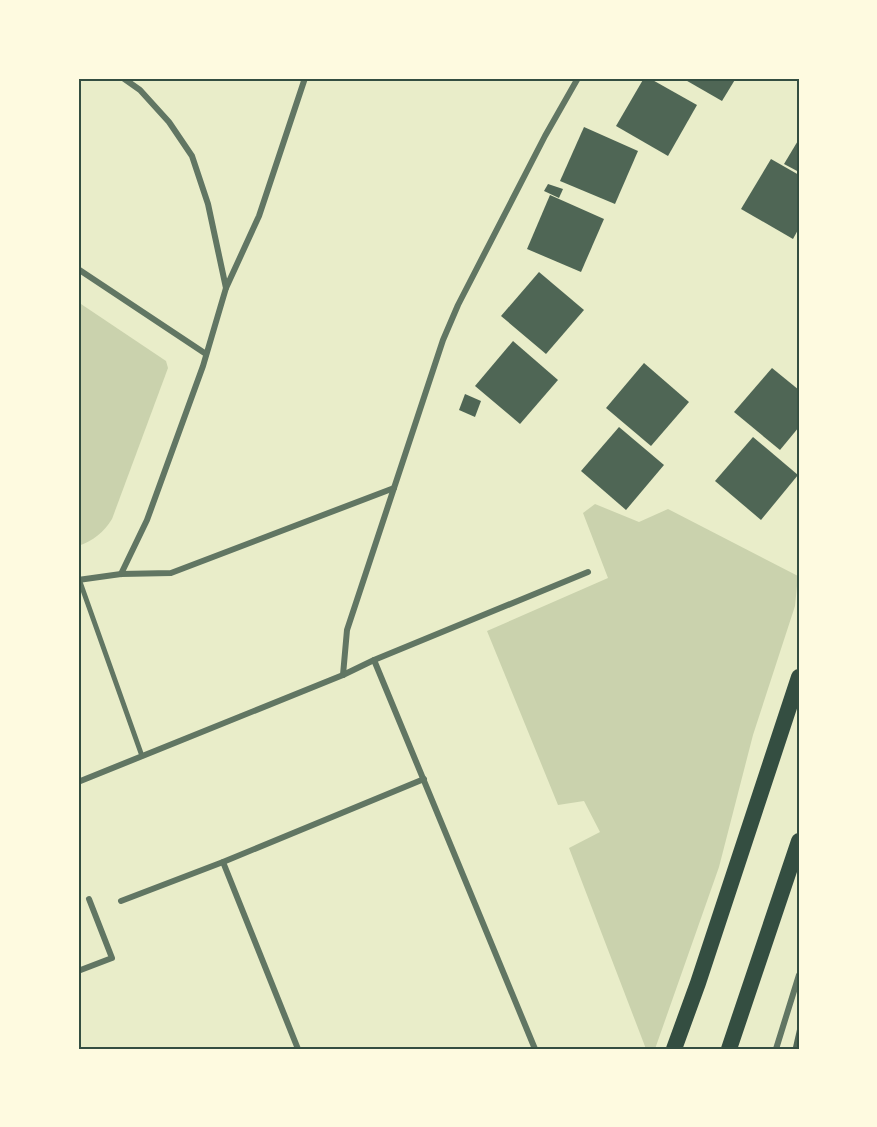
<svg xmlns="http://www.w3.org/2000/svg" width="877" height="1127" font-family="Georgia,serif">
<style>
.green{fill:#cad2ad}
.building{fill:#4f6655}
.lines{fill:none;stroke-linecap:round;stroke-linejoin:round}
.pedestrian{stroke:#617663;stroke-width:5}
.minor{stroke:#617663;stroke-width:6}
.trunk{stroke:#344e41;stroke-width:16}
.neatline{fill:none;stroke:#344e41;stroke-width:2}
</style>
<rect width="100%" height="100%" fill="#e9edc9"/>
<g class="green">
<path d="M 78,302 L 166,361 L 168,368 L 112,519 C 104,532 93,541 78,546 Z"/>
<path d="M 595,504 L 639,522 L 668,509 L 798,576 L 795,606 L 753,735 L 719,867 L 655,1049 L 646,1049 L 569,848 L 600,832 L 584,801 L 558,805 L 487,631 L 608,578 L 583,513 Z"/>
</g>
<g class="building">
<path d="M 644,78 L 649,78 L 697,105 L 668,156 L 616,126 Z"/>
<path d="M 682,78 L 736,78 L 722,101 Z"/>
<path d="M 584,127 L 638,151 L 615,204 L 560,181 Z"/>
<path d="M 799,139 L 799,172 L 784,164 Z"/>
<path d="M 771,159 L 799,175 L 799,228 L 793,239 L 741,209 Z"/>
<path d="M 548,184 L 563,189 L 559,198 L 544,191 Z"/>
<path d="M 550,195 L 604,219 L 581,272 L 527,249 Z"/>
<path d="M 539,272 L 584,310 L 546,354 L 501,316 Z"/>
<path d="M 513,341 L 558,380 L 520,424 L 475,386 Z"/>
<path d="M 644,363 L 689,402 L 651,446 L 606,408 Z"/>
<path d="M 772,368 L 799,390 L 799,427 L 780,450 L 734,412 Z"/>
<path d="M 465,394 L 481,401 L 475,417 L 459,410 Z"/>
<path d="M 619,427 L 664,465 L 626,510 L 581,471 Z"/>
<path d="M 753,437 L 798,475 L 761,520 L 715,481 Z"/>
<path d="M 798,1025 L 799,1049 L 793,1049 L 793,1047 Z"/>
</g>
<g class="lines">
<path class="pedestrian" d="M 79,579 L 142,756"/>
<g class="minor">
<path d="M 78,269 L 206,354"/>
<path d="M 226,288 L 259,216 L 305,78"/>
<path d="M 121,574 L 147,520 L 203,366 L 226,288 L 208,204 L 192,156 L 169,122 L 140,90 L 123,78"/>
<path d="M 78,580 L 121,574 L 171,573 L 394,488"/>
<path d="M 374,660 L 535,1049"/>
<path d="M 343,675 L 347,630 L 443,340 L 458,305 L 545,136 L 578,78"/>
<path d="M 78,782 L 343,675 L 374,660 L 588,572"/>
<path d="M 223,862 L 298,1049"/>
<path d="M 121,901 L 223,862 L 424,779"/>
<path d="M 78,971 L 112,958 L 89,899"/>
<path d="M 776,1049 L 799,975"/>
</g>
<g class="trunk">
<path d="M 674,1049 L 698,983 L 799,677"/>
<path d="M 729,1049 L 799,841"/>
</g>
</g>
<rect width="877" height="1127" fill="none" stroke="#fefae0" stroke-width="159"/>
<rect x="80" y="80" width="718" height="968" class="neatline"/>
</svg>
